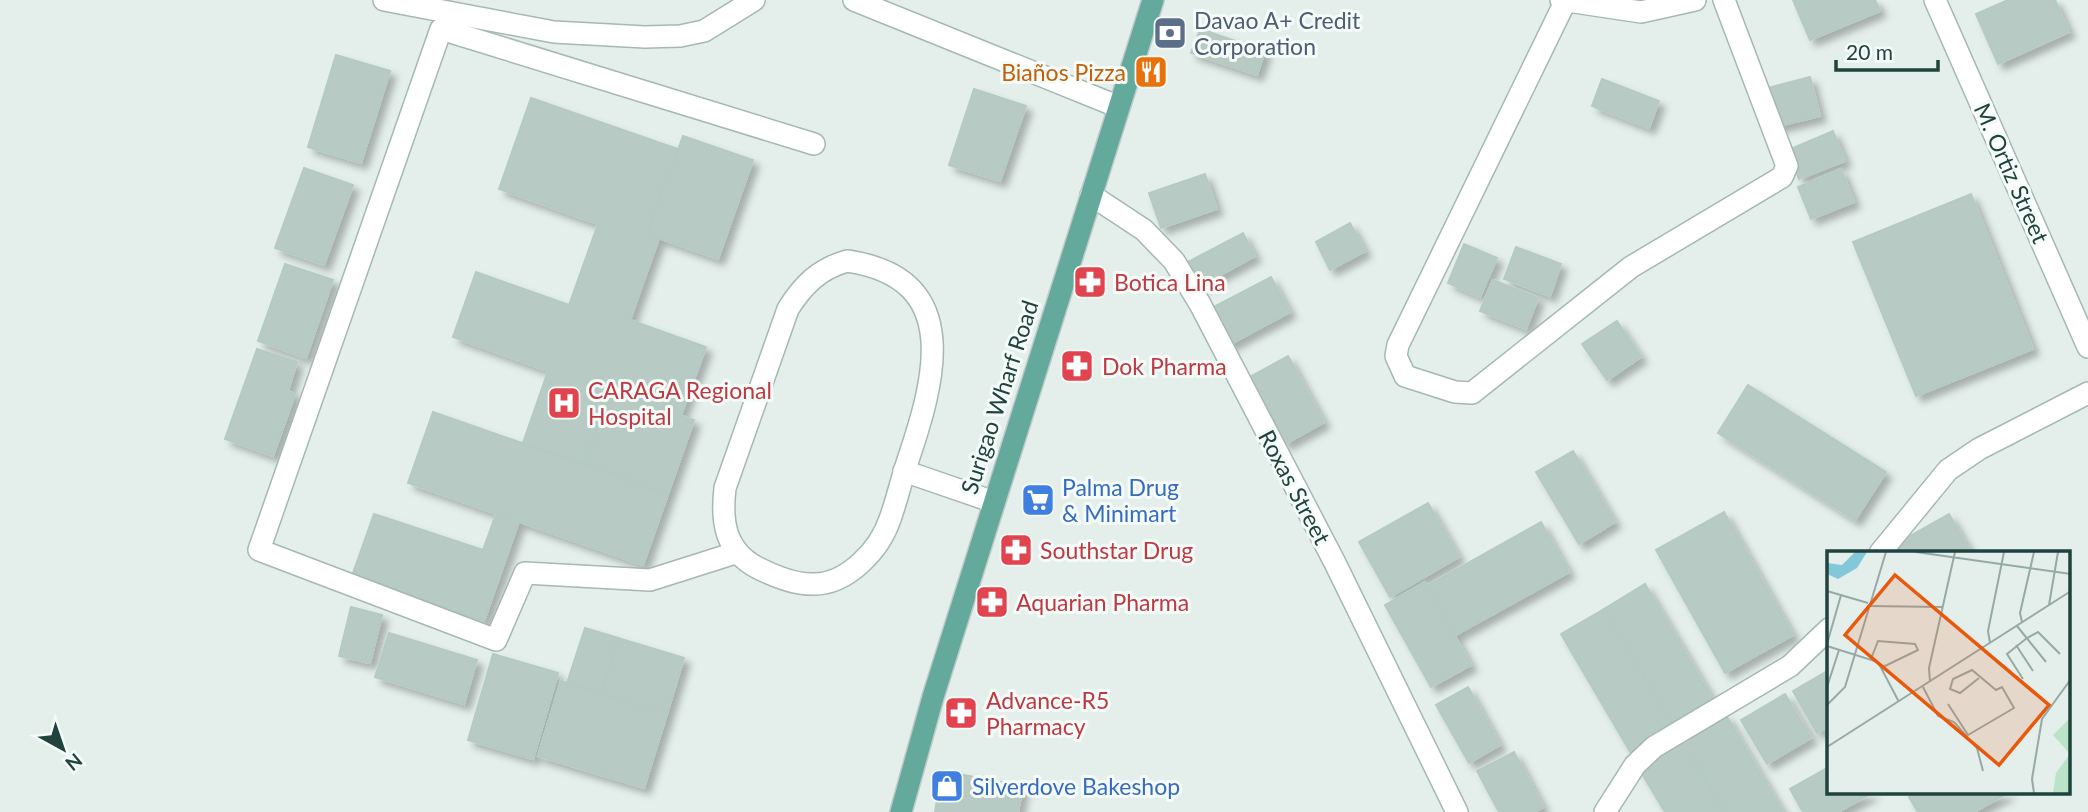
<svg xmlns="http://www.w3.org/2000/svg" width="2088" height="812" font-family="Lato,sans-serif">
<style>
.building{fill:#b8cac4;stroke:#b5cac3;stroke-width:2;filter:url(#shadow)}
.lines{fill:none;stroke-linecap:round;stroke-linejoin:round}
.minor-casing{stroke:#a5b8b3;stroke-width:24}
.major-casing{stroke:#c1cac9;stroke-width:24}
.minor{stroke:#fff;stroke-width:21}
.major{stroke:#63aa9d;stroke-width:21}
.labels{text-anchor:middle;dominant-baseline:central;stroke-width:6;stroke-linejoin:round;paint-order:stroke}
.service-label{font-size:23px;fill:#4e5e75;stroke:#f5fbf8;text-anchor:start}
.food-label{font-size:23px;fill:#c56008;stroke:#f5fbf8;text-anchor:end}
.street-label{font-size:23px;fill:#20433d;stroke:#f5fbf8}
.health-label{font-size:23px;fill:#be3a42;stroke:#f5fbf8;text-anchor:start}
.shop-label{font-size:23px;fill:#366cbe;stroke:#f5fbf8;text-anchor:start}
.inset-road{fill:none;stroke:#96aaa5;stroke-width:2}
.view{fill:#e8590c;fill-opacity:0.15;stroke:#e8590c;stroke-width:3.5}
.inset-edge{fill:none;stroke:#20433d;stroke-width:3.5}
</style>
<defs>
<filter id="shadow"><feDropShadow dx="6" dy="6" stdDeviation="3.5" flood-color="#0004"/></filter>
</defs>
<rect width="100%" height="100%" fill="#e4efeb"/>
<g class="building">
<path d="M 1793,0 L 1875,0 L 1880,11 L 1810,40 Z"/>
<path d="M 2008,0 L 2055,0 L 2069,32 L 1998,64 L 1976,14 Z"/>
<path d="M 1200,29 L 1265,51 L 1257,75 L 1191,53 Z"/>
<path d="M 336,55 L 390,71 L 361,163 L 308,147 Z"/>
<path d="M 1810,77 L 1820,116 L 1774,127 L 1764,89 Z"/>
<path d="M 1602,79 L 1659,101 L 1649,128 L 1592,106 Z"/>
<path d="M 974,89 L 1026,106 L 1000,181 L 949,165 Z"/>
<path d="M 531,98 L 678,149 L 647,234 L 659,238 L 630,320 L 706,347 L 681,415 L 611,391 L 585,465 L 523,443 L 548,371 L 453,337 L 476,272 L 569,305 L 598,224 L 499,189 Z"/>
<path d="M 1833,131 L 1845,161 L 1799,179 L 1788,150 Z"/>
<path d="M 683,136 L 753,160 L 718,259 L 647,234 Z"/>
<path d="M 304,168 L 353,185 L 324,265 L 275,248 Z"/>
<path d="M 1841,169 L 1854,202 L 1811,219 L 1798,187 Z"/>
<path d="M 1205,174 L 1217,209 L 1161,228 L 1149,193 Z"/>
<path d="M 1971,194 L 2033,349 L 1916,396 L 1853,242 Z"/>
<path d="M 1350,223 L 1365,251 L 1330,270 L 1316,242 Z"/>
<path d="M 1243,233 L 1255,256 L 1200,286 L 1188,262 Z"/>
<path d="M 1464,244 L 1497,258 L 1480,297 L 1448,283 Z"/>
<path d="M 1516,247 L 1561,264 L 1550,296 L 1504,279 Z"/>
<path d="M 285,264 L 333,280 L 306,358 L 258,341 Z"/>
<path d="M 1271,277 L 1290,312 L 1227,346 L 1208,310 Z"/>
<path d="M 1493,280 L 1538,298 L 1526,329 L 1480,311 Z"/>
<path d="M 1617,321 L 1641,357 L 1607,380 L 1582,344 Z"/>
<path d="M 257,349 L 297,362 L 288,391 L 295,394 L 273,456 L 225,439 Z"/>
<path d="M 1288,356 L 1324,422 L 1285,444 L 1250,377 Z"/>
<path d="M 1748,385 L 1886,472 L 1855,520 L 1718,433 Z"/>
<path d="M 611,391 L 694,420 L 668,494 L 585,465 Z"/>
<path d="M 433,412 L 668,494 L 643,565 L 408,483 Z"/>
<path d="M 1573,451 L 1615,522 L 1579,544 L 1536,472 Z"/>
<path d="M 1428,503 L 1459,557 L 1390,597 L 1359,542 Z"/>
<path d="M 1724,512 L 1793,635 L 1725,673 L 1656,550 Z"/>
<path d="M 374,514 L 483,550 L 496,514 L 519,521 L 484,621 L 352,576 Z"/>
<path d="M 1949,514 L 1971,553 L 1889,553 L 1887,549 Z"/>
<path d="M 1541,522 L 1569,572 L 1454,636 L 1427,586 Z"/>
<path d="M 1425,582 L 1471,665 L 1431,687 L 1385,605 Z"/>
<path d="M 1645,584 L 1715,703 L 1674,727 L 1604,609 Z"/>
<path d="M 351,607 L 382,615 L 370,663 L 339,656 Z"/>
<path d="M 1604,609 L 1674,727 L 1631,753 L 1561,634 Z"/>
<path d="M 585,628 L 618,638 L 601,694 L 567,683 Z"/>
<path d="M 389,633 L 477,660 L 464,704 L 375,677 Z"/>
<path d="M 618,638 L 684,658 L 667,714 L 601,694 Z"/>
<path d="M 493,654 L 558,673 L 533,759 L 468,740 Z"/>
<path d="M 1829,670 L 1829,727 L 1817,733 L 1793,691 Z"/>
<path d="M 561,681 L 667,714 L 644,788 L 538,756 Z"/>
<path d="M 1468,687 L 1500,745 L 1469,763 L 1436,705 Z"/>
<path d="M 1785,694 L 1811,738 L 1767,764 L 1741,720 Z"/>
<path d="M 1726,715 L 1783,812 L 1726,812 L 1682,739 Z"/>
<path d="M 1681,741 L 1724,812 L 1665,812 L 1638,767 Z"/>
<path d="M 1514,752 L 1543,807 L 1534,812 L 1499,812 L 1477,771 Z"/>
<path d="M 1829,767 L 1829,793 L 1872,793 L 1838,812 L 1803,812 L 1790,789 Z"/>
<path d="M 942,771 L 1023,786 L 1018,812 L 935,812 Z"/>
<path d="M 1916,793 L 2008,793 L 1974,812 L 1918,812 L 1909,797 Z"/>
</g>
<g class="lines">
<defs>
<g id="minor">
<path d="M 384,0 L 554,32 L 645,37 L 680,36 L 704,31 L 754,0"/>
<path d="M 854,0 L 1119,107"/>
<path d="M 1561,0 L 1641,12 L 1695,0"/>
<path d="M 1935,0 L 2088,347"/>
<path d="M 1565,2 L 1398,345 L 1396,356 L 1405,376 L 1455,392 L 1472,393 L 1631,267 L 1782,177 L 1787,166 L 1724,0"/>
<path d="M 1091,195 L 1144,230 L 1174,261 L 1200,304 L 1334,561 L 1457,812"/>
<path d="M 847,261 C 966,278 934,383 907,463 C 901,481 897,500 890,519 C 880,549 848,584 814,584 C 796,585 774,576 758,568 C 725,551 721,522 725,488 L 788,309 C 803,285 819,269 847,261 Z"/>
<path d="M 904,471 L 994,502"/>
<path d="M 735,553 L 650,580 L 525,573 L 496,640 L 259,550 L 441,29 L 814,144"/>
<path d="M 1880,553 L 1948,470 L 1979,449 L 2088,393"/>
<path d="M 1605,812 L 1635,765 L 1654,747 L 1790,666 L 1829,629"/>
</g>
<path id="major" d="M 901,812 L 933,697 L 1153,0"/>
</defs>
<use href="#minor" class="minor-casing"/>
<use href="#major" class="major-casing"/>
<use href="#minor" class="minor"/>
<use href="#major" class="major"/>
</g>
<defs>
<symbol id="bank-square" viewBox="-11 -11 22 22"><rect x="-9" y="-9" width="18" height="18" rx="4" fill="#5c6f8a" stroke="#f5fbf8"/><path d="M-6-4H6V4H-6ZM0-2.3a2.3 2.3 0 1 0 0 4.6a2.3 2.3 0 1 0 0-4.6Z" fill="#fff"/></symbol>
<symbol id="restaurant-square" viewBox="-11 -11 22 22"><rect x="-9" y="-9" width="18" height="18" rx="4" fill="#e8710a" stroke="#f5fbf8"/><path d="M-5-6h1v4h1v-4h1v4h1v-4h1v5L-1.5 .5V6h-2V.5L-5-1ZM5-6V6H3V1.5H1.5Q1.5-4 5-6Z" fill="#fff"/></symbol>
<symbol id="pharmacy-square" viewBox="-11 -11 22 22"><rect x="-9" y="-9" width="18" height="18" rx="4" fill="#e0444e" stroke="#f5fbf8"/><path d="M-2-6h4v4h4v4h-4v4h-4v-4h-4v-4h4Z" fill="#fff"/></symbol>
<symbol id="hospital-square" viewBox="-11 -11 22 22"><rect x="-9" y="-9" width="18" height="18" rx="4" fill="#e0444e" stroke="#f5fbf8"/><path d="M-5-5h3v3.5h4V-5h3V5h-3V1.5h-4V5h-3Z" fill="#fff"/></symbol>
<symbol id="supermarket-square" viewBox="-11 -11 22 22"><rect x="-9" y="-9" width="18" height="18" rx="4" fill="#3f7fe0" stroke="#f5fbf8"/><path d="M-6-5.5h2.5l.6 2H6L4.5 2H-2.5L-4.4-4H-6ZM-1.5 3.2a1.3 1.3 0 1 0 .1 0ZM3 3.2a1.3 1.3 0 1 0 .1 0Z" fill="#fff"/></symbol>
<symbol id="shop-square" viewBox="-11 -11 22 22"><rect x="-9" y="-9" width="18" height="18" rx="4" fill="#3f7fe0" stroke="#f5fbf8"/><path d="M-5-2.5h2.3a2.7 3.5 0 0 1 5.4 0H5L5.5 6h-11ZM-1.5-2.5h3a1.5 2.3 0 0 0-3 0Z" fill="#fff"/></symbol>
</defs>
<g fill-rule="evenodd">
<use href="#bank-square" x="1151" y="14" width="38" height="38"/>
<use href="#restaurant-square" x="1132" y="53" width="38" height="38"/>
<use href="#pharmacy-square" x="1071" y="263" width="38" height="38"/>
<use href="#pharmacy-square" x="1058" y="347" width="38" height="38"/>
<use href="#hospital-square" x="545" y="384" width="38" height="38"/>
<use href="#supermarket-square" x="1019" y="481" width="38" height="38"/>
<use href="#pharmacy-square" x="997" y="531" width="38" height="38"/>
<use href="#pharmacy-square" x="973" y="583" width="38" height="38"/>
<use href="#pharmacy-square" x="942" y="694" width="38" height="38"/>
<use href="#shop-square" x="928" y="767" width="38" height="38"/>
</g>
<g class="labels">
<g class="service-label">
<text x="1194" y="20">Davao A+ Credit<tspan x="1194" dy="26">Corporation</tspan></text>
</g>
<g class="food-label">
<text x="1126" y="72">Biaños Pizza</text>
</g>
<g class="street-label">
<text transform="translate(2012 173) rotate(66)">M. Ortiz Street</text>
<text transform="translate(999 397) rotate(-72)">Surigao Wharf Road</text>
<text transform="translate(1295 487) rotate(62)">Roxas Street</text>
</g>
<g class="health-label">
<text x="1114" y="282">Botica Lina</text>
<text x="1102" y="366">Dok Pharma</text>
<text x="588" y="390">CARAGA Regional<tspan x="588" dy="26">Hospital</tspan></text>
<text x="1040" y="550">Southstar Drug</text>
<text x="1016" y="602">Aquarian Pharma</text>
<text x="986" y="700">Advance-R5<tspan x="986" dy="26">Pharmacy</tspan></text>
</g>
<g class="shop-label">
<text x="1062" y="487">Palma Drug<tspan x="1062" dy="26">&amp; Minimart</tspan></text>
<text x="972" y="786">Silverdove Bakeshop</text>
</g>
</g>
<g transform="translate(1827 551)">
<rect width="243" height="243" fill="#e4efeb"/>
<path d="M 243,167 L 243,242 L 226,242 L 229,222 L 243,203 L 226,184 Z" fill="#bae3c8"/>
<path d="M 28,1 L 40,1 L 30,17 L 11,28 L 0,23 L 0,12 L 15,14 Z" fill="#85c7da"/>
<path class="inset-road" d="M 89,1 L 244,23M 0,40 L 41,52M 222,54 L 231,1M 40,55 L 116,56M 195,71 L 193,62 L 207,1M 190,75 L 219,111M 163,92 L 161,80 L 177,1M 0,93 L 14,44M 189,94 L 206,120M 0,95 L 51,111 L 72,151M 44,108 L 51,90 L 88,93 L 91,99 L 56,116M 196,128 L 180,103 L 200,87 L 211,81 L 233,103M 103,131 L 102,117 L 128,1M 0,136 L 12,99M 96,136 L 111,165 L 127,171 L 150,197 L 156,220M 121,153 L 141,184 L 187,157 L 175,136 L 169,139 L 145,119 L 126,128 L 123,138 L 133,142 L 152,127M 0,154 L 18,136 L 59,1M 0,196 L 244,40M 207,242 L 205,228 L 215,168 L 244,128"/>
<path class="view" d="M 68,24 L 222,154 L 172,214 L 18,84 Z"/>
<rect width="243" height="243" class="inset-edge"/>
</g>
<g transform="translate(63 749) rotate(140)" stroke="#f5fbf8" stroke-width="5" paint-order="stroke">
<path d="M0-5L12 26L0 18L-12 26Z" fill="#20433d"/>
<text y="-10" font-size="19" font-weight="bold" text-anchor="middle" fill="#20433d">N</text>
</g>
<path d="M1836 60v10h102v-10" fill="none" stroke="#20433d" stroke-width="3.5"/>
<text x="1846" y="60" font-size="21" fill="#20433d" stroke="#f5fbf8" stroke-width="5" paint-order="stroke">20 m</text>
</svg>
